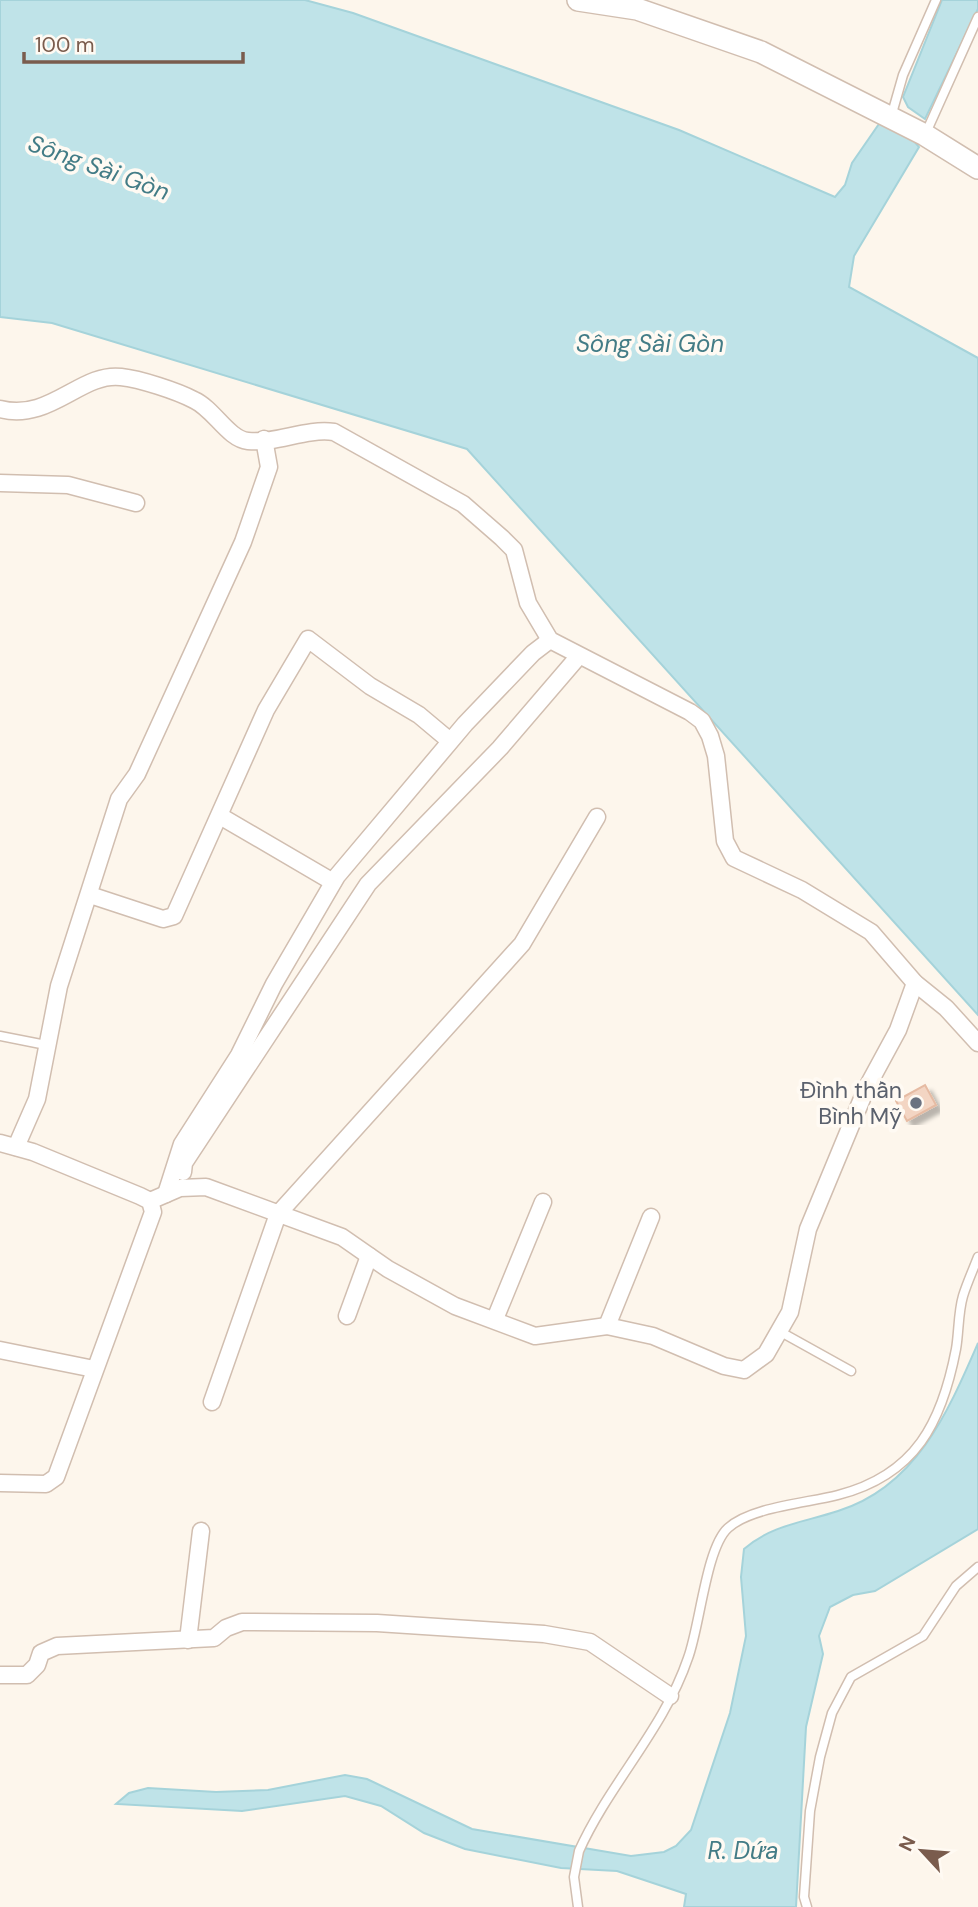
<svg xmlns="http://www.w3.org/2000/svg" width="978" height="1907" font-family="'DM Sans',sans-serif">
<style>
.water{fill:#bfe3e8;stroke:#a5d3da;stroke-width:2}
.building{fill:#f3d5c3;stroke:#e6bba3;stroke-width:2;filter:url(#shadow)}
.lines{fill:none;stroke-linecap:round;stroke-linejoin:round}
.service-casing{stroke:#d1beb0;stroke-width:11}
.minor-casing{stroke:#d1beb0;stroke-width:19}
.tertiary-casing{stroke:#d1beb0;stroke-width:24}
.service{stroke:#fff;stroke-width:8}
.minor{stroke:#fff;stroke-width:16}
.tertiary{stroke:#fff;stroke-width:21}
.worship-dot{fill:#6b7280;stroke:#fffaf3;stroke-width:2.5}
.labels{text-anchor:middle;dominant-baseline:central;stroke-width:7;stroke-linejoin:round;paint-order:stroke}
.worship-label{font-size:23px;fill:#5b616d;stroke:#fffaf3;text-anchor:end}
.water-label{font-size:24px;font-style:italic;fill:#437c86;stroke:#fffaf3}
</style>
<defs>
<filter id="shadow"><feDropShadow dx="6" dy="6" stdDeviation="2" flood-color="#0004"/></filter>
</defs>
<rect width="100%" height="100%" fill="#fdf6ec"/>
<g class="water">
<path d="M 0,0 L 305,0 L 353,13 L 679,130 L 835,197 L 845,185 L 852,163 L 881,121 L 909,135 L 919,147 L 854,256 L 849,287 L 978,358 L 978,1015 L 467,449 L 52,323 L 0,317 Z"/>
<path d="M 942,0 L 978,0 L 978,9 L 925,119 L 908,107 L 903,97 Z"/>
<path d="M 978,1343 L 978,1529 L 875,1591 L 853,1595 L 830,1607 L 819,1636 L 823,1654 L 806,1727 L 796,1907 L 684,1907 L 686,1894 L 617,1871 L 561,1868 L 465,1849 L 424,1833 L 381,1806 L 345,1796 L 242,1811 L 116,1804 L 129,1793 L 148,1788 L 216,1792 L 268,1790 L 345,1775 L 367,1779 L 472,1829 L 631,1856 L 664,1852 L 676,1846 L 691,1830 L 730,1713 L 746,1636 L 741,1577 L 744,1549 C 771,1525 805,1522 838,1511 C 916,1487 948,1412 978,1343 Z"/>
</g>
<path class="building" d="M 925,1085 L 936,1105 L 907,1121 L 896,1101 Z"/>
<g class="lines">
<defs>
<g id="service">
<path d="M 891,117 L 903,75 L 936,0"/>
<path d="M 925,135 L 978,17"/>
<path d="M 0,1036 L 46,1045"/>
<path d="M 779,1331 L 851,1371"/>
<path d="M 578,1907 L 574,1877 L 579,1851 C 609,1784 664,1729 688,1658 C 700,1626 706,1548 728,1528 C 751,1507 807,1503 838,1495 C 916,1475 942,1422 956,1349 C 959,1332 958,1313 963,1296 C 967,1283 973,1270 978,1257"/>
<path d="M 807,1907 L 804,1897 L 810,1811 L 820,1757 L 832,1713 L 851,1677 L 923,1636 L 956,1586 L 978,1567"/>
</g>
<g id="minor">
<path d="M 0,409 C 50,422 81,372 121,377 C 140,379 177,391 194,400 C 214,409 228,439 248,441 C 277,444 305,428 334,432 L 463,504 L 502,538 L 514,550 L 528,603 L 550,640 L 690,712 L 702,721 L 710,736 L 716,756 L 725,841 L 734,858 L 802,890 L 871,932 L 915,983 L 946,1008 L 978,1043"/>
<path d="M 0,483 L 68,485 L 136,503"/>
<path d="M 220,816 L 333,882"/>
<path d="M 90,895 L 163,919 L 174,916 L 266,710 L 308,639 L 370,686 L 419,715 L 450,741"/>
<path d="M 0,1143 L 33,1152 L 140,1196 L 150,1201 L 153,1212 L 56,1477 L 46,1484 L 0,1483"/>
<path d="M 16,1147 L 37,1099 L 59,986 L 119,799 L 137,774 L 243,542 L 269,467 L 264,439"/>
<path d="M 183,1172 L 184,1163 L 368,884 L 500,748 L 578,657"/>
<path d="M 166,1194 L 182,1144 L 239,1055 L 274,984 L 337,876 L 465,724 L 533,653 L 550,640"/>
<path d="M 150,1201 L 180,1188 L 206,1187 L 342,1237 L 388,1269 L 455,1306 L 535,1336 L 607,1326 L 653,1336 L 724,1366 L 744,1370 L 766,1354 L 790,1312 L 808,1229 L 866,1089 L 898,1030 L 915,983"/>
<path d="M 347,1316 L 369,1256"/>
<path d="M 495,1319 L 543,1202"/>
<path d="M 607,1326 L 651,1217"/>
<path d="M 0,1350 L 94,1369"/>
<path d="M 212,1402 L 278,1214 L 522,944 L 597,817"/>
<path d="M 188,1640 L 201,1531"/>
<path d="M 0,1675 L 27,1675 L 37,1665 L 41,1653 L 57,1646 L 214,1638 L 226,1628 L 242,1622 L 377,1623 L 544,1634 L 590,1642 L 670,1696"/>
</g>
<path id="tertiary" d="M 578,0 L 637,9 L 761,52 L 925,135 L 978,168"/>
</defs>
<use href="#service" class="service-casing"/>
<use href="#minor" class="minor-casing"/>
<use href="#tertiary" class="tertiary-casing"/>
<use href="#service" class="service"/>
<use href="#minor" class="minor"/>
<use href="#tertiary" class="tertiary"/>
</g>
<circle class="worship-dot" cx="916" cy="1103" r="7"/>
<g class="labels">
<g class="worship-label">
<text x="902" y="1090">Đình thần<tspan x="902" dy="26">Bình Mỹ</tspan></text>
</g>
<g class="water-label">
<text transform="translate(99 167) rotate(20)">Sông Sài Gòn</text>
<text x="650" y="343">Sông Sài Gòn</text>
<text x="743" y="1850">R. Dứa</text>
</g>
</g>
<g transform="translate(922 1851) rotate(296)" stroke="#fffaf3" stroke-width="5" paint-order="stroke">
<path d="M0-5L12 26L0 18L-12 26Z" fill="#7a5c4d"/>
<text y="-10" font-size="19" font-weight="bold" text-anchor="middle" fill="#7a5c4d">N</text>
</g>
<path d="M24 52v10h219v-10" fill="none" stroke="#7a5c4d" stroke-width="3.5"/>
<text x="35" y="52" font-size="21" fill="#7a5c4d" stroke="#fffaf3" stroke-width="5" paint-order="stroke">100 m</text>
</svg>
